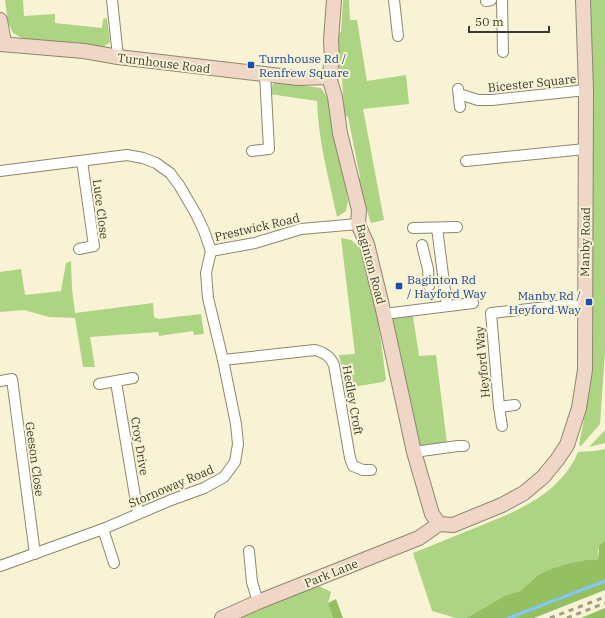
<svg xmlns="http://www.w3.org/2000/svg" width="605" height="618" font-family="'IBM Plex Serif',serif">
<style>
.green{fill:#add482}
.forest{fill:#94bf63}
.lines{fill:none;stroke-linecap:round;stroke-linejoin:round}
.stream{stroke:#82c7fd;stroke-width:3}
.street-casing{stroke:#8d876c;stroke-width:12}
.secondary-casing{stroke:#8d876c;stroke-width:16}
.street{stroke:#fff;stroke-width:10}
.secondary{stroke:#efd6c7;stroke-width:14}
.rail{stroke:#a29e88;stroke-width:3;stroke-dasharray:5 5;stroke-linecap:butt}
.transit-dot{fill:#1a4fb4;stroke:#f9f3d5;stroke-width:1.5}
.labels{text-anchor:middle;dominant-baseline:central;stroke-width:4;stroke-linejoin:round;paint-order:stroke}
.transit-label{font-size:12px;fill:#164399;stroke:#f9f3d5;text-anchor:start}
.street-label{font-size:12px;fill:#3b392d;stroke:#f9f3d5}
</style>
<rect width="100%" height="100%" fill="#f9f3d5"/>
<g class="green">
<path d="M 5,0 L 23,0 L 24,16 L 55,14 L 55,23 L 102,28 L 103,19 L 107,18 L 110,42 L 102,48 L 27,41 L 13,33 L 8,22 Z"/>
<path d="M 343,0 L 349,0 L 350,20 L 357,20 L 367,81 L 406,75 L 409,104 L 363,109 L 384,220 L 371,223 L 357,181 L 360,177 L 348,117 L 344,115 L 342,76 L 338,65 L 337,35 L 341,32 Z"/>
<path d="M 586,0 L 605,0 L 605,352 L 600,424 L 581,446 L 579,445 L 587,404 L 586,397 Z"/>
<path d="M 278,82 L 321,88 L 328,99 L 348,201 L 346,211 L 337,217 C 329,179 318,140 317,101 L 269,94 L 273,84 Z"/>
<path d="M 341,238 L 351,240 L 361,249 L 378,319 L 386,380 L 383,382 L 346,388 L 339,355 L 355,354 Z"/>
<path d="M 71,261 L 72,289 L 75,313 L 153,303 L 154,317 L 158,319 L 201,314 L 204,334 L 194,335 L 193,331 L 159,336 L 158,332 L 90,337 L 95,367 L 83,367 L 75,318 L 49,317 L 24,310 L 0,312 L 0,272 L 21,269 L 25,295 L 61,291 L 66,263 Z"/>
<path d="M 413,316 L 419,356 L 436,355 L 447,443 L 420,447 L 392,322 L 394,318 Z"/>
<path d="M 605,430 L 605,443 L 589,447 Z"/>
<path d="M 605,449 L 605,541 L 598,550 L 599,557 L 596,560 L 586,560 L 569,563 L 553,568 L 538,575 L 520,591 L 506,595 L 466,618 L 456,618 L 432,611 L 413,553 C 434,545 454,536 475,528 C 515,512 560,495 578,452 L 595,451 Z"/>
<path d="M 317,585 L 331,592 L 328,603 L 333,618 L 241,618 Z"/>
</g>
<g class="forest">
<path d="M 605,541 L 605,590 L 534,618 L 466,618 L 506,595 L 520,591 L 538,575 L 553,568 L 569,563 L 586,560 L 596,560 L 599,557 L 599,546 Z"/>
<path d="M 336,599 L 343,618 L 333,618 L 328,603 Z"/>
<path d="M 605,608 L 605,618 L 581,618 Z"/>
</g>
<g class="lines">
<path class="stream" d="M 509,618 L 605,581"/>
<defs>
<g id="street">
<path d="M 112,0 L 118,57"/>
<path d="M 394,0 L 398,36"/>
<path d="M 502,0 L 503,52"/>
<path d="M 486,1 L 491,0"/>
<path d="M 458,89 L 460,107"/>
<path d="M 459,94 L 478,100 L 492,100 L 586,90"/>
<path d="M 252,151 L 269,149 L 265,74"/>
<path d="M 466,161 L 585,149"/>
<path d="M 0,171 L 127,155 L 143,158 L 156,163 L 170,173 L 179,185 L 196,214 L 204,231 L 211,251 L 206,273 L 208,298 L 223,360 L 236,424 L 238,444 L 235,462 L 224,477 L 204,488 L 171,500 L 103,529 L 0,566"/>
<path d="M 413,228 L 457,227"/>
<path d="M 437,228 L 447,306"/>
<path d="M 422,245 L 428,269 L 429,286"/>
<path d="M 79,249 L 94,246 L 82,161"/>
<path d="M 211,251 L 255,243 L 301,229 L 358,224"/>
<path d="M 384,314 L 473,303"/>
<path d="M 223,360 L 315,350 C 325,353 330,356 334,365 L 350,458 L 353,466 L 363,470 L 371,470"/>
<path d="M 0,381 L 12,379 L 35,554"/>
<path d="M 116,382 L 138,514"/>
<path d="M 99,384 L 133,378"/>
<path d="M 499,407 L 515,405"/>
<path d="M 502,426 L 499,407 L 491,313 L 584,303"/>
<path d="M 414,452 L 458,446 L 464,446"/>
<path d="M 103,529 L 114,563"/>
<path d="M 249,551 L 252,582 L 258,602"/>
</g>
<g id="secondary">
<path d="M 334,0 L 331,40 L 332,60 L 329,77 L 335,97 L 340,133 L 359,210 L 358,224 L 367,244 L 384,314 L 414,452 L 432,514 L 439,524"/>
<path d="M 0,20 L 4,43"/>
<path d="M 0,44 L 84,51 L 118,57 L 298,78 L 329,77"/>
<path d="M 439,524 L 453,525 L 502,505 L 524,493 L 543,477 L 557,460 L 567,445 L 579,408 L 585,370 L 586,90 L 583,0"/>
<path d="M 222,618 L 258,602 L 419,538 L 439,524"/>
</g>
</defs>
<use href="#street" class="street-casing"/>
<use href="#secondary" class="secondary-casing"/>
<use href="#street" class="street"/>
<use href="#secondary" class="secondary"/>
<g class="rail">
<path d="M 550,618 L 605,597"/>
<path d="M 567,618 L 605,603"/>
</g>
</g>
<g class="transit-dot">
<rect x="247" y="61" width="8" height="8" rx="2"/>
<rect x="395" y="282" width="8" height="8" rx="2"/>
<rect x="585" y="298" width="8" height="8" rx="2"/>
</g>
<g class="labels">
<g class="transit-label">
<text x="259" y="58">Turnhouse Rd /<tspan x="259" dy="14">Renfrew Square</tspan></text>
<text x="407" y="279">Baginton Rd<tspan x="407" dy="14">/ Hayford Way</tspan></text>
<text x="581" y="295" text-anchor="end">Manby Rd /<tspan x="581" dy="14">Heyford Way</tspan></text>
</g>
<g class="street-label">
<text transform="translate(164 63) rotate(7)">Turnhouse Road</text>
<text transform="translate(532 83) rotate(-6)">Bicester Square</text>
<text transform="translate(101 209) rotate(83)">Luce Close</text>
<text transform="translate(257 227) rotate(-13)">Prestwick Road</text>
<text transform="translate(585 242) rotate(-89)">Manby Road</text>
<text transform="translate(371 264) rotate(75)">Baginton Road</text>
<text transform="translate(482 362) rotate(-95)">Heyford Way</text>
<text transform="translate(353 400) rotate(80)">Hedley Croft</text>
<text transform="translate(140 446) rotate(81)">Croy Drive</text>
<text transform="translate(35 459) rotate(82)">Geeson Close</text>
<text transform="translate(171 486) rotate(-23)">Stornoway Road</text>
<text transform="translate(331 573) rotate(-22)">Park Lane</text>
</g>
</g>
<path d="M469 26v6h80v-6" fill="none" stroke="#3b392d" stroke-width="2"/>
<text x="475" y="26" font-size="12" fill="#3b392d" stroke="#f9f3d5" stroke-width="3" paint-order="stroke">50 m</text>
</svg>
